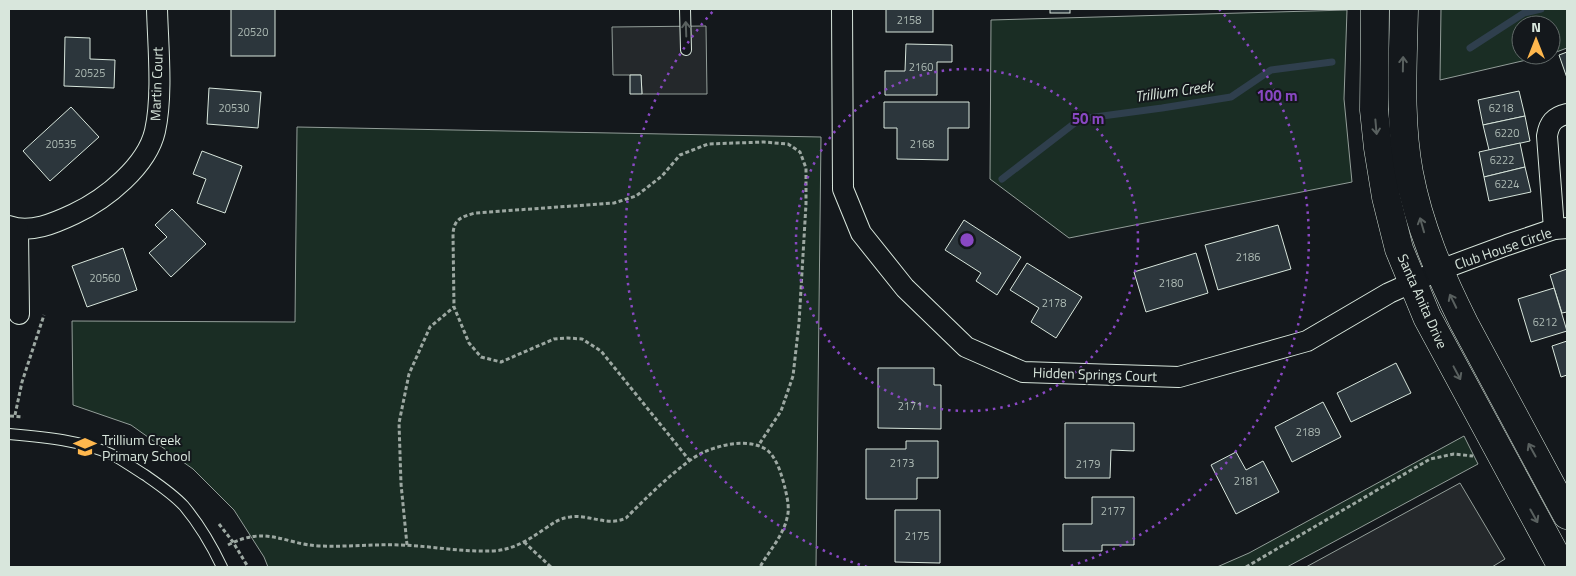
<svg xmlns="http://www.w3.org/2000/svg" width="1576" height="576" font-family="'Titillium Web',sans-serif">
<style>
.green{fill:#1a2d24;stroke:#939e99}
.parking{fill:#24282b;stroke:#939e99}
.lines{fill:none;stroke-linecap:round;stroke-linejoin:round}
.stream{stroke:#2f3f4d;stroke-width:7}
.building{fill:#2c363c;stroke:#d8e6dc}
.lane-casing{stroke:#d8e6dc;stroke-width:12}
.street-casing{stroke:#d8e6dc;stroke-width:22}
.secondary-casing{stroke:#d8e6dc;stroke-width:29}
.path{stroke:#9da8a2;stroke-width:3;stroke-dasharray:4 2.5;stroke-linecap:butt}
.lane{stroke:#14181c;stroke-width:10}
.street{stroke:#14181c;stroke-width:20}
.secondary{stroke:#14181c;stroke-width:28}
.oneway{stroke:#59605f}
.ring{fill:none;stroke:#8948c3;stroke-width:2.5;stroke-dasharray:2.5 5}
.labels{text-anchor:middle;dominant-baseline:central;stroke-width:4;stroke-linejoin:round;paint-order:stroke}
.number-label{font-size:11px;fill:#adbab4}
.street-label{font-size:14px;fill:#d8e6dc;stroke:#14181c}
.poi-label{font-size:14px;fill:#d8e6dc;stroke:#14181c;text-anchor:start}
.water-label{font-size:15px;font-style:italic;fill:#d8e6dc;stroke:#14181c}
.centre{fill:#8948c3;stroke:#14181c;stroke-width:2.5}
.ring-label{font-size:15px;text-anchor:middle;font-weight:bold;fill:#8948c3;stroke:#14181c;stroke-width:4;stroke-linejoin:round;paint-order:stroke}
</style>
<rect width="100%" height="100%" fill="#14181c"/>
<g class="green">
<path d="M 1441,9 L 1567,9 L 1567,48 L 1551,54 L 1551,25 L 1521,25 L 1521,55 L 1548,55 L 1440,80 Z"/>
<path d="M 1347,10 L 1344,99 L 1352,182 L 1069,238 L 990,179 L 991,20 Z"/>
<path d="M 297,127 L 821,137 L 816,567 L 268,567 L 264,557 L 234,510 L 193,469 L 131,425 L 73,405 L 72,321 L 295,322 Z"/>
<path d="M 1464,436 L 1478,464 L 1287,567 L 1217,567 L 1249,553 Z"/>
</g>
<g class="parking">
<path d="M 706,26 L 707,94 L 642,94 L 641,75 L 613,75 L 612,27 Z"/>
<path d="M 1460,483 L 1505,559 L 1492,567 L 1306,567 Z"/>
</g>
<g class="lines">
<g class="stream">
<path d="M 1470,48 L 1524,13 L 1541,9"/>
<path d="M 1002,179 L 1080,119 L 1162,108 L 1231,97 L 1271,70 L 1332,62"/>
</g>
</g>
<g class="building">
<rect x="231" y="9" width="44" height="47"/>
<rect x="886" y="9" width="47" height="23"/>
<rect x="1050" y="9" width="20" height="4"/>
<path d="M 65,37 L 90,38 L 90,59 L 115,60 L 114,88 L 64,86 Z"/>
<path d="M 906,44 L 952,45 L 952,62 L 937,62 L 937,95 L 885,95 L 885,71 L 905,71 Z"/>
<path d="M 1567,52 L 1567,78 L 1559,55 Z"/>
<path d="M 630,75 L 641,75 L 642,94 L 630,94 Z"/>
<path d="M 209,88 L 261,92 L 258,128 L 207,124 Z"/>
<path d="M 1519,91 L 1525,116 L 1483,125 L 1478,100 Z"/>
<path d="M 884,102 L 969,102 L 969,128 L 948,128 L 948,160 L 897,159 L 897,128 L 884,128 Z"/>
<path d="M 71,107 L 99,137 L 50,181 L 23,151 Z"/>
<path d="M 1525,116 L 1530,141 L 1489,150 L 1483,125 Z"/>
<path d="M 1520,143 L 1525,167 L 1484,177 L 1479,152 Z"/>
<path d="M 202,151 L 242,166 L 225,213 L 197,203 L 206,179 L 193,174 Z"/>
<path d="M 1525,167 L 1531,192 L 1489,201 L 1484,177 Z"/>
<path d="M 172,209 L 206,244 L 171,277 L 149,253 L 167,237 L 155,225 Z"/>
<path d="M 964,220 L 1021,257 L 997,295 L 976,281 L 981,273 L 945,250 Z"/>
<path d="M 1278,225 L 1291,269 L 1218,290 L 1205,245 Z"/>
<path d="M 123,248 L 137,290 L 87,307 L 72,266 Z"/>
<path d="M 1196,253 L 1208,293 L 1146,312 L 1134,272 Z"/>
<path d="M 1027,263 L 1082,297 L 1056,338 L 1031,322 L 1039,308 L 1010,290 Z"/>
<path d="M 1567,269 L 1567,312 L 1562,313 L 1550,275 Z"/>
<path d="M 1554,288 L 1567,331 L 1531,342 L 1518,299 Z"/>
<path d="M 1567,341 L 1567,375 L 1561,377 L 1552,346 Z"/>
<path d="M 1396,363 L 1411,393 L 1351,422 L 1337,393 Z"/>
<path d="M 878,368 L 934,368 L 934,385 L 941,385 L 941,429 L 878,428 Z"/>
<path d="M 1323,402 L 1341,437 L 1292,462 L 1275,427 Z"/>
<path d="M 1065,423 L 1134,423 L 1134,451 L 1111,450 L 1110,478 L 1065,478 Z"/>
<path d="M 906,441 L 938,441 L 938,478 L 917,478 L 917,499 L 866,499 L 866,449 L 906,449 Z"/>
<path d="M 1236,452 L 1246,470 L 1263,461 L 1279,492 L 1236,514 L 1211,465 Z"/>
<path d="M 1092,497 L 1134,497 L 1134,545 L 1102,545 L 1102,551 L 1063,551 L 1063,524 L 1092,524 Z"/>
<path d="M 895,510 L 940,510 L 940,563 L 895,562 Z"/>
</g>
<g class="lines">
<defs>
<g id="lane">
<path d="M 685,9 L 686,50"/>
<path d="M 9,434 C 43,437 81,440 113,455 C 124,461 135,469 145,475 C 158,484 173,494 184,506 C 199,524 212,546 222,567"/>
</g>
<g id="street">
<path d="M 842,9 L 843,189 L 861,233 L 905,288 L 966,347 L 1023,372 L 1179,377 L 1307,341 L 1389,293 L 1440,270 L 1507,245 L 1554,229 L 1567,228"/>
<path d="M 9,226 C 30,234 55,223 74,214 C 106,199 147,166 155,131 C 163,95 158,46 157,9"/>
<path d="M 18,229 L 19,314"/>
<path d="M 1554,229 L 1547,136 C 1549,123 1554,117 1567,114"/>
</g>
<g id="secondary">
<path d="M 1375,9 L 1374,110 L 1378,148 L 1386,197 L 1399,249 L 1427,317 L 1562,567"/>
<path d="M 1404,9 C 1403,63 1399,119 1409,173 C 1419,226 1440,275 1464,323 L 1567,515"/>
</g>
</defs>
<use href="#lane" class="lane-casing"/>
<use href="#street" class="street-casing"/>
<use href="#secondary" class="secondary-casing"/>
<g class="path">
<path d="M 15,415 L 22,382 L 44,315"/>
<path d="M 10,416 L 23,417"/>
<path d="M 690,461 L 601,351 L 582,339 L 568,338 L 554,339 L 501,362 L 481,357 L 469,343 L 454,307 L 453,234 C 454,219 461,217 475,213 L 614,203 L 636,196 L 662,176 L 680,155 L 708,144 L 764,142 L 788,144 L 800,152 L 806,168 L 806,204 L 799,323 L 793,376 L 781,411 L 758,446"/>
<path d="M 219,524 L 233,542 L 248,567"/>
<path d="M 524,542 L 551,567"/>
<path d="M 228,545 C 267,525 283,544 320,546 C 347,547 374,544 400,545 C 431,546 461,552 492,551 C 512,550 527,541 543,530 C 552,524 559,518 570,517 C 589,514 608,527 626,518 C 644,500 682,462 704,452 C 723,444 749,438 767,450 C 777,458 782,476 785,488 C 787,497 790,508 787,518 C 783,536 769,551 760,567"/>
<path d="M 407,545 L 401,484 L 399,423 L 409,374 L 430,327 L 454,307"/>
<path d="M 1246,567 L 1430,459 L 1454,454 L 1473,456"/>
</g>
<use href="#lane" class="lane"/>
<use href="#street" class="street"/>
<use href="#secondary" class="secondary"/>
</g>
<defs><path id="oneway-shaft" d="M-6 0H5M1.5-3L5.5 0L1.5 3" fill="none" stroke-width="1.6" stroke-linecap="round" stroke-linejoin="round" transform="scale(1.25)"/></defs>
<g class="oneway">
<use href="#oneway-shaft" transform="translate(686 29) rotate(-92)"/>
<use href="#oneway-shaft" transform="translate(1403 64) rotate(-89)"/>
<use href="#oneway-shaft" transform="translate(1376 127) rotate(85)"/>
<use href="#oneway-shaft" transform="translate(1422 225) rotate(-106)"/>
<use href="#oneway-shaft" transform="translate(1453 301) rotate(-116)"/>
<use href="#oneway-shaft" transform="translate(1457 373) rotate(62)"/>
<use href="#oneway-shaft" transform="translate(1532 450) rotate(-119)"/>
<use href="#oneway-shaft" transform="translate(1534 516) rotate(61)"/>
</g>
<g class="ring">
<circle cx="967" cy="240" r="171"/>
<path d="M867 567A342 342 0 0 1 715 9M1219 9A342 342 0 0 1 1067 567"/>
</g>
<defs>
<symbol id="school-bare" viewBox="-9 -9 18 18"><path d="M0-5L7-2L0 1L-7-2ZM-4 1L0 2.5L4 1V4Q0 6-4 4Z" fill="#ffb74d" stroke="#14181c" stroke-width="2.5" paint-order="stroke"/></symbol>
</defs>
<g fill-rule="evenodd">
<use href="#school-bare" x="69" y="431" width="32" height="32"/>
</g>
<g class="labels">
<g class="number-label">
<text x="909" y="20">2158</text>
<text x="253" y="32">20520</text>
<text x="921" y="67">2160</text>
<text x="90" y="73">20525</text>
<text x="234" y="108">20530</text>
<text x="1501" y="108">6218</text>
<text x="1507" y="133">6220</text>
<text x="61" y="144">20535</text>
<text x="922" y="144">2168</text>
<text x="1502" y="160">6222</text>
<text x="1507" y="184">6224</text>
<text x="1248" y="257">2186</text>
<text x="105" y="278">20560</text>
<text x="1171" y="283">2180</text>
<text x="1054" y="303">2178</text>
<text x="1545" y="322">6212</text>
<text x="910" y="406">2171</text>
<text x="1308" y="432">2189</text>
<text x="902" y="463">2173</text>
<text x="1088" y="464">2179</text>
<text x="1246" y="481">2181</text>
<text x="1113" y="511">2177</text>
<text x="917" y="536">2175</text>
</g>
<g class="street-label">
<text transform="translate(156 84) rotate(-88)">Martin Court</text>
<text transform="translate(1503 248) rotate(-19)">Club House Circle</text>
<text transform="translate(1423 301) rotate(66)">Santa Anita Drive</text>
<text transform="translate(1095 374) rotate(2)">Hidden Springs Court</text>
</g>
<g class="poi-label">
<text x="102" y="439">Trillium Creek<tspan x="102" dy="16">Primary School</tspan></text>
</g>
<g class="water-label">
<text transform="translate(1174 91) rotate(-8)">Trillium Creek</text>
</g>
</g>
<circle cx="967" cy="240" r="8" class="centre"/>
<g class="ring-label">
<text x="1277" y="101">100 m</text>
<text x="1088" y="124">50 m</text>
</g>
<rect width="1576" height="576" fill="none" stroke="#d8e6dc" stroke-width="20"/>
<g transform="translate(1536 40)"><circle r="24" fill="#14181c" stroke="#626a69"/>
<path d="M0-4L9 19L0 12L-9 19Z" fill="#ffb74d"/>
<text y="-8" font-size="14" font-weight="bold" text-anchor="middle" fill="#d8e6dc">N</text>
</g>
</svg>
